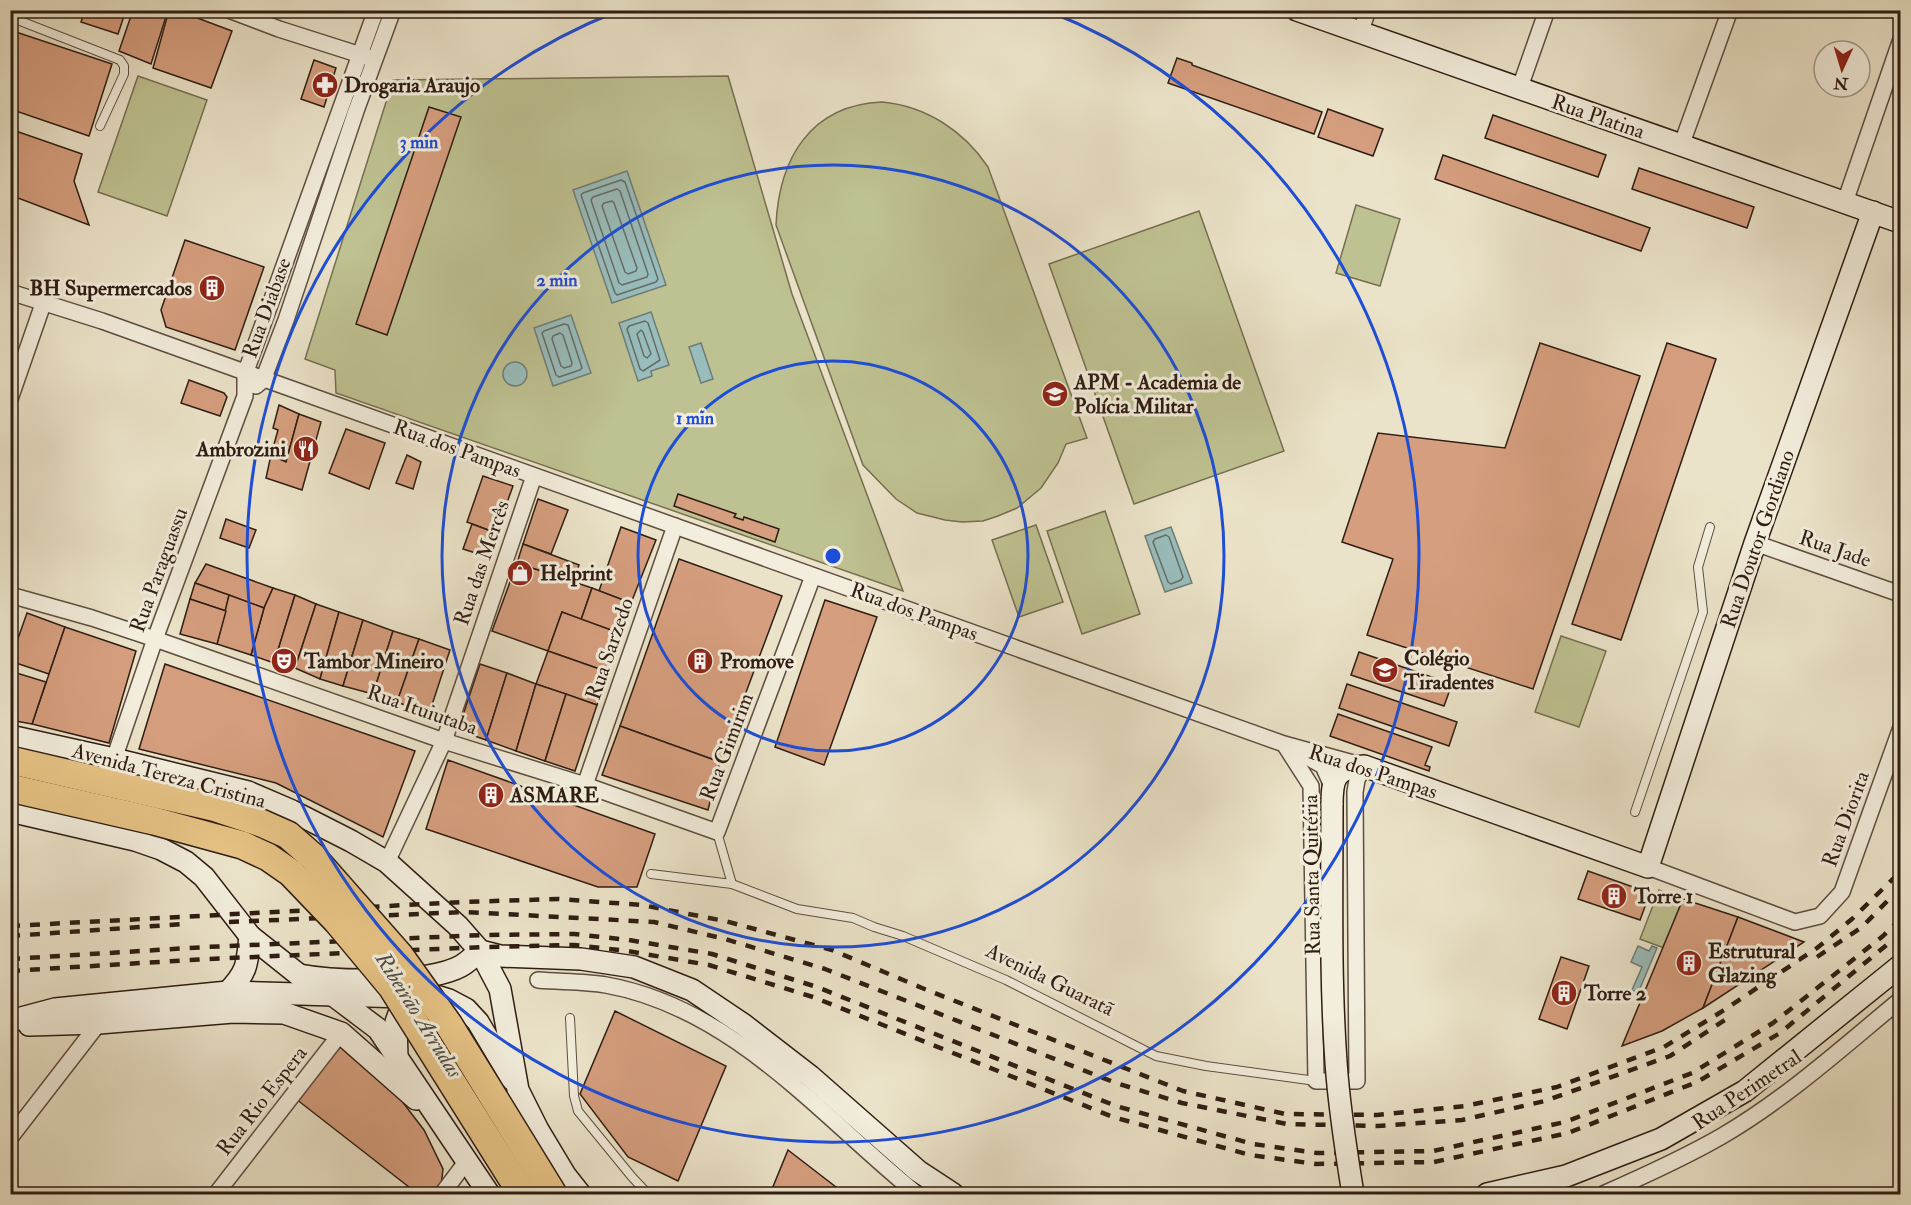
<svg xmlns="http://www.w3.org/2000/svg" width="1911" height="1205" font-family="'IM FELL Double Pica',serif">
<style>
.green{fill:#bec191;stroke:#766f52;stroke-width:1.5}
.water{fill:#99bdbc;stroke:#6f7d78;stroke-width:1.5}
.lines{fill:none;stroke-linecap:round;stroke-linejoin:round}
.shore{stroke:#646d68;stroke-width:1.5}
.building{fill:#d59e7e;stroke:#2f1d13;stroke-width:1.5}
.lane-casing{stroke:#5e4e40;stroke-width:10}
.street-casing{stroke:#5e4e40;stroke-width:18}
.secondary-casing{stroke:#2f1d13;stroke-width:24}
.lane{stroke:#f2eddc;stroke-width:8}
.street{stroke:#f2eddc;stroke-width:15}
.secondary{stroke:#f2eddc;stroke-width:21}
.rail{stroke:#2f1d13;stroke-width:4.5;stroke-dasharray:10 10;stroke-linecap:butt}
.secondary-bridge-casing{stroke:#2f1d13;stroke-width:24;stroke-linecap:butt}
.highway-bridge-casing{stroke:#2f1d13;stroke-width:30;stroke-linecap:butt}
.secondary-bridge{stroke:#f2eddc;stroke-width:21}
.highway-bridge{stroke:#e6c284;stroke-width:27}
.ring{fill:none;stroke:#1d4ed8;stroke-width:3}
.labels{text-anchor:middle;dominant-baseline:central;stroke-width:6;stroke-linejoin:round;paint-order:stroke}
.poi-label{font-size:21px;font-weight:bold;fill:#2f1d13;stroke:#f2eddc;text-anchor:start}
.street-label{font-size:21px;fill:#2f1d13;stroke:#f2eddc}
.water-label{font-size:22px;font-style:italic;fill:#4f4d46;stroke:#f2eddc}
.centre{fill:#1d4ed8;stroke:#f2eddc;stroke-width:3}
.ring-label{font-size:18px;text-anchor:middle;font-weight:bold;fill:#1d4ed8;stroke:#f2eddc;stroke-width:6;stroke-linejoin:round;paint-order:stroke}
</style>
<rect width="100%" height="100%" fill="#ebe3c9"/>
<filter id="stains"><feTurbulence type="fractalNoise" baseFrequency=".00333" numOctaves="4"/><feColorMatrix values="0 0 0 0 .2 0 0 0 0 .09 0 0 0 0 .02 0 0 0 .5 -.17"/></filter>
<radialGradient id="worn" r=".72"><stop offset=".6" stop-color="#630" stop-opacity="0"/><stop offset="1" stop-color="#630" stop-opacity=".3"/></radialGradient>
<g class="green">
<path d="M 138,76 L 207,100 L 167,216 L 98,192 Z"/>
<path d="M 728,76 L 792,294 L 903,591 L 336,393 L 335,370 L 305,359 L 393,80 Z"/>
<path d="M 882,102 C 926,106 964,131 988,167 L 1087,438 L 1066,444 L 1058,463 L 1041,488 L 1017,508 L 998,516 L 983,521 L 962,522 L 945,520 L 917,513 L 896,499 L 863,465 L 776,225 C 779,159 810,105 882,102 Z"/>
<path d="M 1356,205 L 1400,219 L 1380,286 L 1336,273 Z"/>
<path d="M 1199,211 L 1284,451 L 1134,504 L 1049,264 Z"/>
<path d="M 1105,511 L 1140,614 L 1082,634 L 1047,531 Z"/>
<path d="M 1036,525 L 1063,602 L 1019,617 L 992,540 Z"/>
<path d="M 1561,636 L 1606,651 L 1579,727 L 1535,712 Z"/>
<path d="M 1659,890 L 1683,899 L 1664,948 L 1640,939 Z"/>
</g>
<g class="water">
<path d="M 627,171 L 666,285 L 612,303 L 573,190 Z"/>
<path d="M 651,312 L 669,365 L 651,371 L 652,376 L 638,381 L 619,323 Z"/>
<path d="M 571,315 L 591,373 L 553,386 L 534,328 Z"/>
<path d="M 701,343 L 713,379 L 701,383 L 689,347 Z"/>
<circle cx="515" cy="374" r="12"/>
<path d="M 1171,527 L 1192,583 L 1165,592 L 1145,536 Z"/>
<path d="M 1638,946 L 1649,951 L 1652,946 L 1657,948 L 1638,993 L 1632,990 L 1642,967 L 1631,962 Z"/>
</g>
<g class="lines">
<g class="shore">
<path d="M 621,180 L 625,182 L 658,279 L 656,282 L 617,295 L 615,293 L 581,195 L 583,193 Z"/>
<path d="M 617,189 L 620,191 L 648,274 L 647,277 L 622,285 L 619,283 L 591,200 L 593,197 Z"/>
<path d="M 612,201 L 614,203 L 637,268 L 636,271 L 628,274 L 625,272 L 602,206 L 604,203 Z"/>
<path d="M 645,321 L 648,323 L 660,360 L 643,371 L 640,369 L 627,329 L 629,326 Z"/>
<path d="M 564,324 L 568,325 L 582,368 L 580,370 L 559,377 L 556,375 L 542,333 L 544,331 Z"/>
<path d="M 641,330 L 643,332 L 651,354 L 647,358 L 644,356 L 637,334 Z"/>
<path d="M 560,333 L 563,335 L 572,363 L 571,366 L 564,368 L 561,366 L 552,339 L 553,336 Z"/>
<path d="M 1166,535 L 1169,537 L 1183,577 L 1181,580 L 1171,584 L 1168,582 L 1153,542 L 1155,539 Z"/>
</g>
</g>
<g class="building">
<path d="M 85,10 L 126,10 L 118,34 L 81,22 Z"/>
<path d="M 133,10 L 168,10 L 151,64 L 119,51 Z"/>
<path d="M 169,10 L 176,10 L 232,31 L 211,88 L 153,68 Z"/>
<rect x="505" y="10" width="65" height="2"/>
<path d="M 10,30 L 112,64 L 89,136 L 10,109 Z"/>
<path d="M 1177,58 L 1192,63 L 1192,65 L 1322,112 L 1314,134 L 1168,83 Z"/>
<path d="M 314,60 L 336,68 L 324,107 L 301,99 Z"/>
<path d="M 429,107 L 461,117 L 387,335 L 356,324 Z"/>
<path d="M 1328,109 L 1383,129 L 1373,156 L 1318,137 Z"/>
<path d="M 1493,115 L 1606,155 L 1598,177 L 1485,138 Z"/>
<path d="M 10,129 L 82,154 L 74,181 L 89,225 L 10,195 Z"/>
<path d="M 1443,155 L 1650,228 L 1641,251 L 1435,179 Z"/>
<path d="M 1639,168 L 1754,207 L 1747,228 L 1632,189 Z"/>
<path d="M 185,240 L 264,267 L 235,350 L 166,327 L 161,310 Z"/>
<path d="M 1540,343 L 1640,376 L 1533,689 L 1367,635 L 1393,559 L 1342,542 L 1378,433 L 1505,448 Z"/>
<path d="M 1667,343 L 1716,359 L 1621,640 L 1572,624 Z"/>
<path d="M 189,380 L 224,393 L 227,397 L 220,416 L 181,403 Z"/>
<path d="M 279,405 L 299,414 L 286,462 L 271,455 L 278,430 L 273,428 Z"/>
<path d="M 299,414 L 321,422 L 302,490 L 266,478 L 271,455 L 286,462 Z"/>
<path d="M 346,429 L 385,443 L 369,489 L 329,473 Z"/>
<path d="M 407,455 L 421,462 L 413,489 L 396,483 Z"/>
<path d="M 483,476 L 513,486 L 496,533 L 467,522 Z"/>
<path d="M 678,494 L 736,514 L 734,517 L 743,520 L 744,517 L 779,529 L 775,542 L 674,506 Z"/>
<path d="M 538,499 L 568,510 L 551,554 L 523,544 Z"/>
<path d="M 226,519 L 256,530 L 249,548 L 220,538 Z"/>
<path d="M 472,524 L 496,533 L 488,557 L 463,549 Z"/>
<path d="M 621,527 L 656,540 L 631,603 L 599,591 Z"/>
<path d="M 523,544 L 579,565 L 573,582 L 517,563 Z"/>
<path d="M 679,559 L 782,596 L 720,762 L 620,726 Z"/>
<path d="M 517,563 L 592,588 L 581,620 L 562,612 L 548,651 L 492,631 Z"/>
<path d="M 206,564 L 273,588 L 264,608 L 195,583 Z"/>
<path d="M 195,583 L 229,595 L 226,611 L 190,599 Z"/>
<path d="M 273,588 L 295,595 L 274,663 L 251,655 L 264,608 Z"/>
<path d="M 592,588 L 631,603 L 622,634 L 581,620 Z"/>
<path d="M 229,595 L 264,608 L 251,655 L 217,644 Z"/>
<path d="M 295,595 L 316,604 L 295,668 L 274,663 Z"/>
<path d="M 190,599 L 226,611 L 217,644 L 180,634 Z"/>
<path d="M 825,600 L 877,617 L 824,765 L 775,747 Z"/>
<path d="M 316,604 L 339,612 L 320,679 L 295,668 Z"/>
<path d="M 339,612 L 363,620 L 343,686 L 320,679 Z"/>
<path d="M 562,612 L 622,634 L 608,672 L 548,651 Z"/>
<path d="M 27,613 L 65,627 L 49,674 L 10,661 Z"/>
<path d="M 363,620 L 393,631 L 373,694 L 343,686 Z"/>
<path d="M 65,627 L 136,651 L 109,743 L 32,724 Z"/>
<path d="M 393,631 L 419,639 L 397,702 L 373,694 Z"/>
<path d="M 419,639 L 450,650 L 429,714 L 397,702 Z"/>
<path d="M 548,651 L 608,672 L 597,705 L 536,684 Z"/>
<path d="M 1359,652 L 1452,684 L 1444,706 L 1351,675 Z"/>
<path d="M 165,664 L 415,751 L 383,837 L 276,783 L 139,749 Z"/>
<path d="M 480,664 L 507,673 L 486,740 L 458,730 Z"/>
<path d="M 10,671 L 46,682 L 32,724 L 10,720 Z"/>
<path d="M 507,673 L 536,684 L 516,751 L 486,740 Z"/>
<path d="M 536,684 L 566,694 L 545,761 L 516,751 Z"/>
<path d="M 1347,684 L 1457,722 L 1449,746 L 1339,708 Z"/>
<path d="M 566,694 L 597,705 L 575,771 L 545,761 Z"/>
<path d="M 1338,714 L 1432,747 L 1425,765 L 1430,767 L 1429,771 L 1330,736 Z"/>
<path d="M 620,726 L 720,762 L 708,810 L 602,775 Z"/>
<path d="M 448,760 L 655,834 L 637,887 L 598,887 L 426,829 Z"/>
<path d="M 1588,871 L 1650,893 L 1640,920 L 1578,899 Z"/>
<path d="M 1683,899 L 1738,917 L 1703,1008 L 1662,1031 L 1622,1046 Z"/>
<path d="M 1738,917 L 1804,942 L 1703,1008 Z"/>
<path d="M 1561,957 L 1589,966 L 1567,1029 L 1539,1019 Z"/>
<path d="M 615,1011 L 726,1066 L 678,1181 L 628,1157 L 580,1094 Z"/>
<path d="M 341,1046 L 388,1083 L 424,1130 L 443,1169 L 441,1186 L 436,1194 L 418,1194 L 296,1099 Z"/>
<path d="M 788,1150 L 845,1194 L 770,1194 Z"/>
</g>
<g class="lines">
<defs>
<g id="lane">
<path d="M 10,17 L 120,60 L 124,66 L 124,74 L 100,126"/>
<path d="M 1635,812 L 1703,612 L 1698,567 L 1710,527"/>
<path d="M 717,832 L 732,884"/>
<path d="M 651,874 L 732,884 L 797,909 L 853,918 L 874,927 L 903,936 L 1006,980 L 1156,1056 L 1206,1066 L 1316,1081"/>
<path d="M 570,1018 L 574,1096 L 578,1111 L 632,1177 L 648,1194"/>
</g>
<g id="street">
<path d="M 229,10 L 279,29 L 370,58"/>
<path d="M 1360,34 L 1368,10"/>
<path d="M 1519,90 L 1547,10"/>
<path d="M 1681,146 L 1730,10"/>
<path d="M 1845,202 L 1900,42"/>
<path d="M 10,292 L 102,321 L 1284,744 L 1364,766 L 1357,780 L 1355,792 L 1357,1081 L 1316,1081 L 1311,786 L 1284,744"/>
<path d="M 256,386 L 263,380 L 286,320 L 356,111 L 393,10"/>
<path d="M 10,399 L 43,304"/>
<path d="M 1755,543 L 1900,594"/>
<path d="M 10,595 L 92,618 L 155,639 L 444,741 L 585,785 L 717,832 L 813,576"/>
<path d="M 1305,756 L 1323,766 L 1332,786"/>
<path d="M 114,759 L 155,639 L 245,396 L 245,374 L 376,10"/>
<path d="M 585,785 L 675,526"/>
<path d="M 387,862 L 444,741 L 534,476"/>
<path d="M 1648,867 L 1795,922 L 1820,916 L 1842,892 L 1900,730"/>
<path d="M 538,980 C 560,982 584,981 606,985 C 734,1008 822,1117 917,1194"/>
<path d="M 10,1138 L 99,1023"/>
<path d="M 216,1194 L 341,1033"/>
<path d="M 442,1194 L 466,1162"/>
<path d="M 1603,1194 C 1644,1176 1684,1158 1722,1136 C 1787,1098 1843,1047 1900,1000"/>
</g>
<g id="secondary">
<path d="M 1297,10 L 1900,222"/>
<path d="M 10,736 L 114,759 L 248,792 L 292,811 L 351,841 L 387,862 L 458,926 L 480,951 L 500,989 L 518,1090 L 538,1130 L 565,1175 L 580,1194"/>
<path d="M 1332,805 C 1332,778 1335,768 1364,766 L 1648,867 L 1755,543 L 1873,212"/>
<path d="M 10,811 L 135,840 L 161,849 L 186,862 L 204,877 L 250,936 L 299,975 L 333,995 L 378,1029 L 489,1194"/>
<path d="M 299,975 C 337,982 428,984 461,966 C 468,962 474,956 480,951 L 500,956 L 581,959 L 634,967 L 692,990 L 744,1025 L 810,1076 L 918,1171 L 953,1194"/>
<path d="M 228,992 C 248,971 247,964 250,936"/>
<path d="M 10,1021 L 55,1009 L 228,992 L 405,997 L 436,996 L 449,1000 L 466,1009 L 478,1022 L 512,1079"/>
<path d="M 29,1025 L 99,1023 L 233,1012 L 284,1013 L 341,1033 L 416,1099"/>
<path d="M 397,1058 L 396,1022 L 405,997"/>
<path d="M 1487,1194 L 1566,1176 L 1661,1139 L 1745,1091 L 1900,966"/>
</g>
</defs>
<use href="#lane" class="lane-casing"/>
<use href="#street" class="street-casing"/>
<use href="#secondary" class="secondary-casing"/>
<use href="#lane" class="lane"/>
<use href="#street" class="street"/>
<use href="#secondary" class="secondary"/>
<g class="rail">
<path d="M 229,922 L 465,912 L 654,922 L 725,939 L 825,969 L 1116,1083 L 1182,1103 L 1287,1124 L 1378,1126 L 1462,1120 L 1545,1101 L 1670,1056 L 1728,1018"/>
<path d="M 10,926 L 463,902 L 558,899 L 642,905 L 725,921 L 832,950 L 922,988 L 1183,1091 L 1285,1114 L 1377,1115 L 1465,1106 L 1557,1087 L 1664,1047 L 1721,1012 L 1817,948 L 1852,919 L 1900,872"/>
<path d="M 10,936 L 184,924"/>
<path d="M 1817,957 L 1862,927 L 1900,888"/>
<path d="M 10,959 L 206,947 L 483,935 L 574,934 L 629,940 L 712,954 L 817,987 L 1116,1106 L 1253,1144 L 1317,1153 L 1433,1151 L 1565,1122 L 1692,1073 L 1773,1023 L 1883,936 L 1900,919"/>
<path d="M 10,971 L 207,959 L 484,947 L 574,945 L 627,951 L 709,965 L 813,997 L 1113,1117 L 1250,1155 L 1316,1164 L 1434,1162 L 1568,1133 L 1697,1082 L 1780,1033 L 1900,934"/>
</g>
<defs>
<path id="secondary-bridge" d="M 1332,805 C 1332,891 1330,977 1336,1062 C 1339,1107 1346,1151 1353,1194"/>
<g id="highway-bridge">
<path d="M 10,760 L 213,807 L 261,823 L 288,835 L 312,856 L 400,956 L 449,1025 L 553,1194"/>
<path d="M 10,788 L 154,821 L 242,845 L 268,857 L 291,873 L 337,921 L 392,987 L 522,1194"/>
</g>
</defs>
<use href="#secondary-bridge" class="secondary-bridge-casing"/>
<use href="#highway-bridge" class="highway-bridge-casing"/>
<use href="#secondary-bridge" class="secondary-bridge"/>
<use href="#highway-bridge" class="highway-bridge"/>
</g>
<g class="ring">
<circle cx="833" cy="556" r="195"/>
<circle cx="833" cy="556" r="391"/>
<path d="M1048 11A586 586 0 1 1 618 11"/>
</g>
<defs>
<symbol id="pharmacy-disc" viewBox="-11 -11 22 22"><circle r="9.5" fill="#8f2418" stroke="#f2eddc"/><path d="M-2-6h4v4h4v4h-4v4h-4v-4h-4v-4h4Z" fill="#fff"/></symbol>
<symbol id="building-disc" viewBox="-11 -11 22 22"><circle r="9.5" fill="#8f2418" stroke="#f2eddc"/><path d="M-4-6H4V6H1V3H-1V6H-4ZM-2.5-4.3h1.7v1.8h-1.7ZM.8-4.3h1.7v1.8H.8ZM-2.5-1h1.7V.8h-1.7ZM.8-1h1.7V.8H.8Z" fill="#fff"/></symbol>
<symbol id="school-disc" viewBox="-11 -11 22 22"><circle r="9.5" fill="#8f2418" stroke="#f2eddc"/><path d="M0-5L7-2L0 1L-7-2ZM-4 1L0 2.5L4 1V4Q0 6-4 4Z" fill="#fff"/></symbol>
<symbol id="restaurant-disc" viewBox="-11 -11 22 22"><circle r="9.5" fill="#8f2418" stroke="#f2eddc"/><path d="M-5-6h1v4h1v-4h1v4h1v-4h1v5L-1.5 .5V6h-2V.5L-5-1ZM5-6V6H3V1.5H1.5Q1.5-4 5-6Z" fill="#fff"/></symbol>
<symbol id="shop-disc" viewBox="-11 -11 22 22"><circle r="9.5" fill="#8f2418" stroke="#f2eddc"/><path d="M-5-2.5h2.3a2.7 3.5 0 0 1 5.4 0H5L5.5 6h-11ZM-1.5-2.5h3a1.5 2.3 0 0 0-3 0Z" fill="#fff"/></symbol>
<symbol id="theatre-disc" viewBox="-11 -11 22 22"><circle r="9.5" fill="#8f2418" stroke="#f2eddc"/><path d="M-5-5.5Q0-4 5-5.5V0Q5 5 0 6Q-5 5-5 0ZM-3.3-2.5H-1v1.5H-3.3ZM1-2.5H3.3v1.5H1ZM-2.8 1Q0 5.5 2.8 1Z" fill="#fff"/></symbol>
</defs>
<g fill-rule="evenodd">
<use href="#pharmacy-disc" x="310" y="70" width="30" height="30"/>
<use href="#building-disc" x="197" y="273" width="30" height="30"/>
<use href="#school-disc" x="1040" y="379" width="30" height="30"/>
<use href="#restaurant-disc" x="291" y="434" width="30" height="30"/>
<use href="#shop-disc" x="505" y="558" width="30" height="30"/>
<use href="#theatre-disc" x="269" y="646" width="30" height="30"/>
<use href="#building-disc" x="685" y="646" width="30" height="30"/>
<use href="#school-disc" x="1370" y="655" width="30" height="30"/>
<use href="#building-disc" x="476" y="780" width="30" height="30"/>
<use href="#building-disc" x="1599" y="881" width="30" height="30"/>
<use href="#building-disc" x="1674" y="948" width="30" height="30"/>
<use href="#building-disc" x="1549" y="978" width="30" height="30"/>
</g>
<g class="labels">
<g class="poi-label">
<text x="344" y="85">Drogaria Araujo</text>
<text x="192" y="288" text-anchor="end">BH Supermercados</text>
<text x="1074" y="382">APM - Academia de<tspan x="1074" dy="24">Polícia Militar</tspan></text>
<text x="286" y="449" text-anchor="end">Ambrozini</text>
<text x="540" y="573">Helprint</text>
<text x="1404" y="658">Colégio<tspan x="1404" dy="24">Tiradentes</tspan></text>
<text x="304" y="661">Tambor Mineiro</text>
<text x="720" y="661">Promove</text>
<text x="510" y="795">ASMARE</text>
<text x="1634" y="896">Torre 1</text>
<text x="1708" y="951">Estrutural<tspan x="1708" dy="24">Glazing</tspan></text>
<text x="1584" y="993">Torre 2</text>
</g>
<g class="street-label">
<text transform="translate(1598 117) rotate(19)">Rua Platina</text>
<text transform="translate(267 308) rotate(-70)">Rua Diabase</text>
<text transform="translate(457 449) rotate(20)">Rua dos Pampas</text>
<text transform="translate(1758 539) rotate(-71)">Rua Doutor Gordiano</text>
<text transform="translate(1835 549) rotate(19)">Rua Jade</text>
<text transform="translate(482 563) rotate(-71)">Rua das Mercês</text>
<text transform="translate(159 570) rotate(-70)">Rua Paraguassu</text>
<text transform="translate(914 612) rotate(20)">Rua dos Pampas</text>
<text transform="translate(610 649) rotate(-71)">Rua Sarzedo</text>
<text transform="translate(422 710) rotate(19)">Rua Ituiutaba</text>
<text transform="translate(727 747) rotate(-69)">Rua Gimirim</text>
<text transform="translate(1373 772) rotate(18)">Rua dos Pampas</text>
<text transform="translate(169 776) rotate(15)">Avenida Tereza Cristina</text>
<text transform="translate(1846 819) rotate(-70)">Rua Diorita</text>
<text transform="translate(1312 875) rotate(-91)">Rua Santa Quitéria</text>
<text transform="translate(1050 980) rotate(26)">Avenida Guaratã</text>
<text transform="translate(1747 1090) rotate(-34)">Rua Perimetral</text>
<text transform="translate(262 1101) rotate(-52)">Rua Rio Espera</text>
</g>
<g class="water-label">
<text transform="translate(419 1015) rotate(58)">Ribeirão Arrudas</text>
</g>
</g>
<circle cx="833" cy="556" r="9" class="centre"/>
<g class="ring-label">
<text x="419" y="148">3 min</text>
<text x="557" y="286">2 min</text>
<text x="695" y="424">1 min</text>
</g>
<rect width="1911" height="1205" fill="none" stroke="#ebe3c9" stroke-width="36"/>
<rect x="12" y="12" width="1887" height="1181" fill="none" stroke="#2f1d13" stroke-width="3"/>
<rect x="18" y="18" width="1875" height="1169" fill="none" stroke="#2f1d13" stroke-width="1.5"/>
<g transform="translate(1842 69) rotate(184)"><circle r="28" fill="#f2eddc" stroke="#a49a8c" stroke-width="1.5"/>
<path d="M0-4.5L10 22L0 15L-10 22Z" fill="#8f2418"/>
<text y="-9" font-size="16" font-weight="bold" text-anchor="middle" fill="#2f1d13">N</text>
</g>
<rect width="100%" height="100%" filter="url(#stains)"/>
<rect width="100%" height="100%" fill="url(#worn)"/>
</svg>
